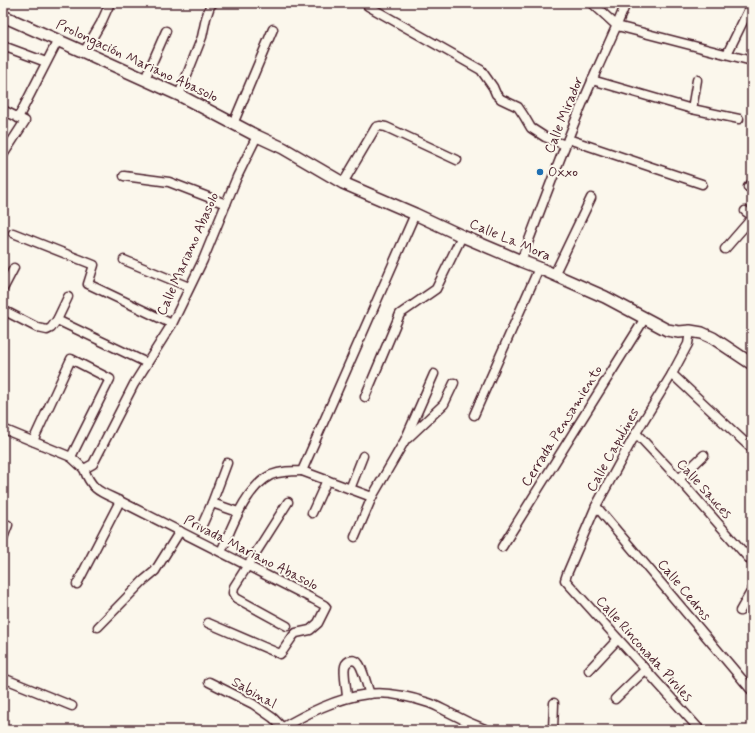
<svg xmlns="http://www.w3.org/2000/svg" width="755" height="733" font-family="Mynerve,sans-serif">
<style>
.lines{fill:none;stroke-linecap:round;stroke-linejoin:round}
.street-casing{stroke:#4a1f2b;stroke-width:11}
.secondary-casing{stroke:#4a1f2b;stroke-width:14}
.street{stroke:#fbf7ec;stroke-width:8}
.secondary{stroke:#fbf7ec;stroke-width:11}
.poi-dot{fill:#1f6fb2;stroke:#fbf7ec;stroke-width:1.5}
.labels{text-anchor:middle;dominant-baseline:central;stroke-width:4;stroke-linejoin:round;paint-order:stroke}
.street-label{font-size:14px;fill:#4a1f2b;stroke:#fbf7ec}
.poi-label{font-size:14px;fill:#4a1f2b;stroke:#fbf7ec;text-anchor:start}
</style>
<rect width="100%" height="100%" fill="#fbf7ec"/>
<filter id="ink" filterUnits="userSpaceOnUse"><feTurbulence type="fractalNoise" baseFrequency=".025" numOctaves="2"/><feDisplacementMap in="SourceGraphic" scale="8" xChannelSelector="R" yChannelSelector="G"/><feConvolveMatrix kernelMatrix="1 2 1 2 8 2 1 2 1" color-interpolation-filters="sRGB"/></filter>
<g filter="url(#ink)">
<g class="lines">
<defs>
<g id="street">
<path d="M 592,3 L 617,26 L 752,61"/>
<path d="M 368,6 L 481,70 L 493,87 L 496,94 L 501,99 L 518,107 L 524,116 L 531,128 L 545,137 L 565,145"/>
<path d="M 3,46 L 46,62"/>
<path d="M 84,52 L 101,23 L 110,3"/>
<path d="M 727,54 L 752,3"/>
<path d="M 145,79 L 166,31"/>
<path d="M 592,80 L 692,109 L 739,119"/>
<path d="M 179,95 L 202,37 L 206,18 L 210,6 L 213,3"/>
<path d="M 692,109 L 697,80"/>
<path d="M 3,110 L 25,121 L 3,155"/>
<path d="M 18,118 L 58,40"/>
<path d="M 233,124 L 273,29"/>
<path d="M 568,139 L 702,184"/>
<path d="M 124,176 L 169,182 L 226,204"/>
<path d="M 343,183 L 376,127 L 380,126 L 386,127 L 457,160"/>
<path d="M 748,187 L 752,183"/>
<path d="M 745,211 L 752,216"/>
<path d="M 13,233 L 94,265 L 88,284 L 172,324"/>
<path d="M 725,249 L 752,218"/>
<path d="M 124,260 L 189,287"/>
<path d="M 521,261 C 544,201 566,140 592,81 C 603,55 616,29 626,3"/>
<path d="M 554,275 L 591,198"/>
<path d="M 3,289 L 14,268"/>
<path d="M 3,310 L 38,328 L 47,330 L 51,328 L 57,320 L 68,297"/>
<path d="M 57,320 L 147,363"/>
<path d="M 690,331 L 688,344 L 672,374 L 636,433 L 596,506 L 567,574 L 565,580 L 700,730"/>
<path d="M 672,374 L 752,449"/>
<path d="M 365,397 L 400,314 L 436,289 L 462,236"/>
<path d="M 474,415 L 539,268"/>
<path d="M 3,429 L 71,457 L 84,469 L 93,464 L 134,384 L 172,324 L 203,260 L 237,177 L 257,136"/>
<path d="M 636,433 L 679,479 L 752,562"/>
<path d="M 408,438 L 444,404 L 454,383"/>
<path d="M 33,441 L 71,359 L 110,379 L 71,457"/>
<path d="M 227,463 L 212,503 L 238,512"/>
<path d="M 84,469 C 92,491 101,492 120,501 L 313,599 L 324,605 L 326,607 L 318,623 L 310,630 L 296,633 L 293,636 L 282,652 L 280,654 L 208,623"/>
<path d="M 302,471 L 372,497"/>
<path d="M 679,479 L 704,455"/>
<path d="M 350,489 L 363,456"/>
<path d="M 596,506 L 752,691"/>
<path d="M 312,513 L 327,480"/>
<path d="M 203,523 L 212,503"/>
<path d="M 355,537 L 372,497 L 405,440 L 434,374"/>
<path d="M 3,538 L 8,525"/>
<path d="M 502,547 L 645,318"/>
<path d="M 221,552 C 232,527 245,488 271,475 C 281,471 291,471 302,471 L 415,214"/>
<path d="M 77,584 L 120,501"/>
<path d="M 740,611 L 752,590"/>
<path d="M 287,626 L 236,598 L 233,593 L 234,587 L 288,502"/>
<path d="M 98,627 L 143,581 L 155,571 L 180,531"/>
<path d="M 589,670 L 618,639"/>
<path d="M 3,678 L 72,706"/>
<path d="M 209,682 L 253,704 L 273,718 L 282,727 L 284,730"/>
<path d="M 347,698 C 347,691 343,672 345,666 C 347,660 355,658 359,664 C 363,669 367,687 370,694"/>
<path d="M 615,699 L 645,670"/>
<path d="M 3,730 L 4,730"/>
<path d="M 278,730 C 306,714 336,698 368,694 C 387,691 411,697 429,703 C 435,705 442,709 448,712 C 461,719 474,725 487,730"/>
<path d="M 553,730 L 554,703"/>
</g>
<path id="secondary" d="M 3,16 L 84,52 L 179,95 L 257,136 L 283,148 L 343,183 L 415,214 L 462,236 L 521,261 L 539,268 L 605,297 L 667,330 L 679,332 L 690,331 L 702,333 L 713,338 L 752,364"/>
</defs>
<use href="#street" class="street-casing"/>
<use href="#secondary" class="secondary-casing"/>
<use href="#street" class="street"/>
<use href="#secondary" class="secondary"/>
</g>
</g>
<circle class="poi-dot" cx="540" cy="172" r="4"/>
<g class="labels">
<g class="street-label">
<text transform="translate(137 61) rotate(25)">Prolongación Mariano Abasolo</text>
<text transform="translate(564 115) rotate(-68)">Calle Mirador</text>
<text transform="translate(510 240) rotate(23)">Calle La Mora</text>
<text transform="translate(188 254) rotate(-66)">Calle Mariano Abasolo</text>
<text transform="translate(562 426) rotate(-58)">Cerrada Pensamiento</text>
<text transform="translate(613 450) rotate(-61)">Calle Capulines</text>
<text transform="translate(704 489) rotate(48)">Calle Sauces</text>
<text transform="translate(251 553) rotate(27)">Privada Mariano Abasolo</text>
<text transform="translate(684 590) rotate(50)">Calle Cedros</text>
<text transform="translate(644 649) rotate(48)">Calle Rinconada Pirules</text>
<text transform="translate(254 693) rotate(30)">Sabinal</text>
</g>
<g class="poi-label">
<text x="548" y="172">Oxxo</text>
</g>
</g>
<rect width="755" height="733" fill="none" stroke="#fbf7ec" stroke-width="16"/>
<rect x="8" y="8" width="739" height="717" fill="none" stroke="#4a1f2b" stroke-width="1.5" filter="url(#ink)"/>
</svg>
